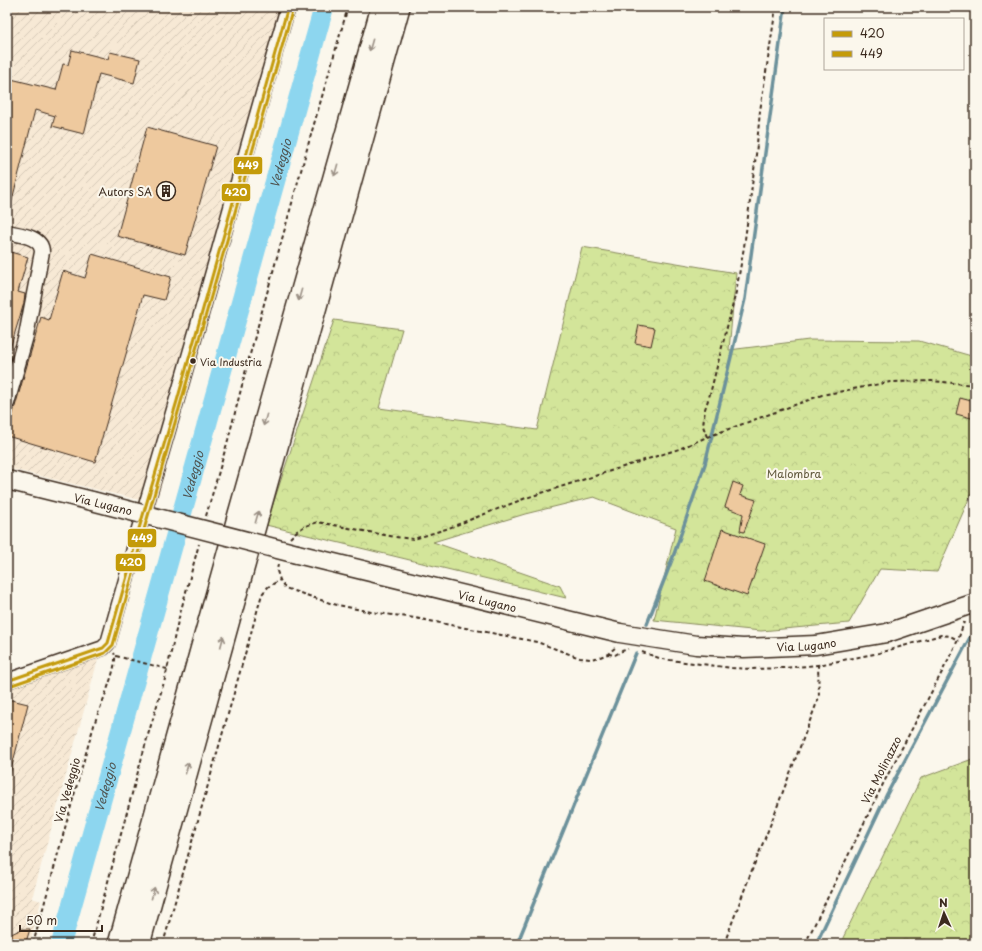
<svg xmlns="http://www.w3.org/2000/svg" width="982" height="951" font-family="'Playpen Sans',sans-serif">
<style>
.industrial{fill:url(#industrial-furrows)}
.forest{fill:url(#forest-crowns);stroke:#87885c}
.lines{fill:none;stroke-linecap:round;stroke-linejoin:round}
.stream{stroke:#6c919b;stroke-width:3.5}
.river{stroke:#8dd6ef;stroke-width:20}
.building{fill:#eec99e;stroke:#3b2a1e}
.minor-casing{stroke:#3b2a1e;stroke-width:17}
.major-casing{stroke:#3b2a1e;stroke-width:21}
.highway-casing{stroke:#3b2a1e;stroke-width:24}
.path{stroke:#3b2a1e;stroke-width:2;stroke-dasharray:4 3;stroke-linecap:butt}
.minor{stroke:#fbf7ec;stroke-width:14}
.major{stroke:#fbf7ec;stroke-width:18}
.highway{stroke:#fbf7ec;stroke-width:21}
.major-bridge-casing{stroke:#3b2a1e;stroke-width:21;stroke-linecap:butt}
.major-bridge{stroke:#fbf7ec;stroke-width:18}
.bus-1-casing{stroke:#fbf7ec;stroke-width:6}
.bus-2-casing{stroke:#fbf7ec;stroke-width:6}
.bus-1{stroke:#c49b09;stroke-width:3}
.bus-2{stroke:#c49b09;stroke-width:3}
.oneway{stroke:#9b9085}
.bus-dot{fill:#3b2a1e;stroke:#fbf7ec;stroke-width:1.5}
.labels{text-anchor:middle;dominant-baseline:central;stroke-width:4;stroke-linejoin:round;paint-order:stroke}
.bus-label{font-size:10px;fill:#3b2a1e;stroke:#fbf7ec;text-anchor:start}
.poi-label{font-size:11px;fill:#3b2a1e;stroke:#fbf7ec;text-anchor:end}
.park-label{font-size:11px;fill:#61593d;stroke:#fbf7ec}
.street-label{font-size:11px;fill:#3b2a1e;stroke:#fbf7ec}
.water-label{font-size:12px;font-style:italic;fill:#505552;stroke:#fbf7ec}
.line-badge{stroke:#fbf7ec;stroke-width:1.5}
.badge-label{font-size:11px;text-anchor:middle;font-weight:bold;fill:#fff}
</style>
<defs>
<pattern id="industrial-furrows" width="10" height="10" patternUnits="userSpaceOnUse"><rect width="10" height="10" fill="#f7e9d5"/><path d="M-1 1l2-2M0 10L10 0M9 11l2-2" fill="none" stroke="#d5c8b6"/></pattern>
<pattern id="forest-crowns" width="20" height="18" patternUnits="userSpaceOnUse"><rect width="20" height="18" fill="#d3e59a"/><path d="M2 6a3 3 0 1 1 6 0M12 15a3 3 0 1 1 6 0" fill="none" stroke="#b6c584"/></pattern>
</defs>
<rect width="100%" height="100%" fill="#fbf7ec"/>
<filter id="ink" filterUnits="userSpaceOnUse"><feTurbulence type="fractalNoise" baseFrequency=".025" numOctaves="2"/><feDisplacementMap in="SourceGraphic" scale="8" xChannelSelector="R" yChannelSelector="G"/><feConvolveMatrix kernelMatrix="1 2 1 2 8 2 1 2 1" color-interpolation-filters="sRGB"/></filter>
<g filter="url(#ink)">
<g class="industrial">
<path d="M 7,7 L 292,7 L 156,504 L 7,468 Z"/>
<path d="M 99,656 L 32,898 L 41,901 L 30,944 L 7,944 L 7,689 Z"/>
</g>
<g class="forest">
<path d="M 582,247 L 736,273 L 729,350 L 809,340 L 919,341 L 975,357 L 975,485 L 937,572 L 880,569 L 849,623 L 761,631 L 654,620 L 676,528 L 594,497 L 525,514 L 433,542 L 560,586 L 566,598 L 266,525 L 334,320 L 402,329 L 379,408 L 537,430 Z"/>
<path d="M 975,758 L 975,944 L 840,944 L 921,778 Z"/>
</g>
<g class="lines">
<g class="stream">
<path d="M 647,624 L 673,557 L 705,464 L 745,299 L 785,7"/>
<path d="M 517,944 L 636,653"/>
<path d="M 816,944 L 887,794 L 975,628"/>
</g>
<path class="river" id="s1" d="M 61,944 L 324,7"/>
</g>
<g class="building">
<path d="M 72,50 L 108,59 L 110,52 L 140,59 L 134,83 L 99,74 L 84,134 L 52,126 L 55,116 L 35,110 L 10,208 L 7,208 L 7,78 L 56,90 L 63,64 L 68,65 Z"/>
<path d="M 147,127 L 216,146 L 185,255 L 117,236 Z"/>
<path d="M 7,251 L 28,257 L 18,292 L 25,294 L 24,303 L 9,352 L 7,352 Z"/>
<path d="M 92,254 L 171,277 L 164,300 L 143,295 L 95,462 L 7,436 L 7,434 L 41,317 L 49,320 L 63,271 L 85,278 Z"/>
<path d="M 639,325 L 655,328 L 651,346 L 635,343 Z"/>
<path d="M 960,398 L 975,402 L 975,419 L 956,414 Z"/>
<path d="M 733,482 L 743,486 L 740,495 L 756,500 L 744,532 L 740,531 L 743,514 L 725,507 Z"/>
<path d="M 722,529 L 765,544 L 747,596 L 705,581 Z"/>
<path d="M 7,699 L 28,704 L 10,774 L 7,774 Z"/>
<path d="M 22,929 L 30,929 L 26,942 L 7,937 L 7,936 Z"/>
</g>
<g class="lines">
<defs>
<g id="minor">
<path d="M 7,232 C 19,235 42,236 42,252 L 26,336 L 7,403"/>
<path d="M 7,681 L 103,648 L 108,643 L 129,569 L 138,532 C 191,357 237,181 288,7"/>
</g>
<g id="major">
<path d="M 7,480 L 92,501"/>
<path id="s2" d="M 297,554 L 620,633 L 696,645 L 743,648 L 816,645 L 887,633 L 975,603"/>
</g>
<g id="highway">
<path d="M 119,944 L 239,514 L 382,7"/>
<path d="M 139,944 L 399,7"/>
</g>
</defs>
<use href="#minor" class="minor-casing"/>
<use href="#major" class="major-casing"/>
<use href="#highway" class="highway-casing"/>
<g class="path">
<path d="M 707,437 L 703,426 L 705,409 L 710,394 L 736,292 L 744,247 L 756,155 L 760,111 L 776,7"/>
<path d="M 206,516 L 228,440 L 249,358 L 312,131 L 348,7"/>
<path d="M 290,538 L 297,531 L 305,526 L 318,522 L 395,537 L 414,539 L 446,529 L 526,498 L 679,449 L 707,437 L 822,395 L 890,382 L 932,381 L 975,385"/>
<path d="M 278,564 L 277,571 L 280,580 L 285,588 L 333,604 L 371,612 L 415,618 L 537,642 L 580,658 L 590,659 L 600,657 L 608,654 L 616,647"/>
<path d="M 642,652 L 662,659 L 732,668 L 752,669 L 784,668 L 818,665"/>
<path d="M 608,654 L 615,655 L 622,651 L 628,649"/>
<path d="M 116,656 L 167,669"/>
<path d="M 33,944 C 54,870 73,796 95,722 C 99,709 120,663 114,653"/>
<path d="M 91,944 L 148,735 L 165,679 L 178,621 L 199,544"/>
<path d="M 163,944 L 262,594 L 268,587 L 280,580"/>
<path d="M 724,944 L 750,875 L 771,823 L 819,697 L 818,665 L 879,653 L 941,635 L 950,636 L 958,640"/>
<path d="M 805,944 L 884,782 L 942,672 L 958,640 L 964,622"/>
</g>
<use href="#minor" class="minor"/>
<use href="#major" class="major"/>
<use href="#highway" class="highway"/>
<defs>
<path id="major-bridge" d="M 92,501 L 297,554"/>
</defs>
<use href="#major-bridge" class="major-bridge-casing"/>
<use href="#major-bridge" class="major-bridge"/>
<defs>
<path id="bus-1" d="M 7,681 L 103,648 L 108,643 L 129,569 L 138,532 L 177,401 L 288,7"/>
<path id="bus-2" d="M 9,686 L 105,653 L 113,645 L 134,570 L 143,533 L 181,402 L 293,8"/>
</defs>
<use href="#bus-1" class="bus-1-casing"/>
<use href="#bus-2" class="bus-2-casing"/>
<use href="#bus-1" class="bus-1"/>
<use href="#bus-2" class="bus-2"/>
</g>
<defs><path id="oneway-shaft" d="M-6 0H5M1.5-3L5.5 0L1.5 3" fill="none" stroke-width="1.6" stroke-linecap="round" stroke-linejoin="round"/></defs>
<g class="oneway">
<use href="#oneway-shaft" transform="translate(371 45) rotate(106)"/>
<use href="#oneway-shaft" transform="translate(336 170) rotate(106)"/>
<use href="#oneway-shaft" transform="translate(300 295) rotate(106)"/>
<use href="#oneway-shaft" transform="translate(265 420) rotate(106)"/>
<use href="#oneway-shaft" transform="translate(257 517) rotate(-74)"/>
<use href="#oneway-shaft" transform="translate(222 642) rotate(-75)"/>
<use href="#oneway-shaft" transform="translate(187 768) rotate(-75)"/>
<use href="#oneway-shaft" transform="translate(153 893) rotate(-75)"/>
</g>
</g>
<defs>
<symbol id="building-ring" viewBox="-11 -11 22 22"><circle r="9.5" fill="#fbf7ec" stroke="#3b2a1e" stroke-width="1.5"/><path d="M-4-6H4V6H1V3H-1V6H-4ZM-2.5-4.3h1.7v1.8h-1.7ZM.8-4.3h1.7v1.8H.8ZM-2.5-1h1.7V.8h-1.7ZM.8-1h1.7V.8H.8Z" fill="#3b2a1e"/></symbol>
</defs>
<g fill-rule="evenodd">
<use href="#building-ring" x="155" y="180" width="22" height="22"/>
</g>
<circle class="bus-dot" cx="193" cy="361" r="3.5"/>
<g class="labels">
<g class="bus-label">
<text x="200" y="361">Via Industria</text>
</g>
<g class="poi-label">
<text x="152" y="191">Autors SA</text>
</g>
<g class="park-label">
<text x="794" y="473">Malombra</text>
</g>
<g class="street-label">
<text transform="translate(103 504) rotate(14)">Via Lugano</text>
<text stroke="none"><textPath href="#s2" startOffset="196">Via Lugano</textPath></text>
<text stroke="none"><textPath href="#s2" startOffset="520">Via Lugano</textPath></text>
<text transform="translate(881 770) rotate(-63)">Via Molinazzo</text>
<text transform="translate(67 790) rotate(-74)">Via Vedeggio</text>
</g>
<g class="water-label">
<text stroke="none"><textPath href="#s1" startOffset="811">Vedeggio</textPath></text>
<text stroke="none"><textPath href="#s1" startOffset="487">Vedeggio</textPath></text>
<text stroke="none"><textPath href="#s1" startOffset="163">Vedeggio</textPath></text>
</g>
</g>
<g class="line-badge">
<rect x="233" y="156" width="30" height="19" rx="4" fill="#c49b09"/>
<rect x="221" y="183" width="30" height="19" rx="4" fill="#c49b09"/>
<rect x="127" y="528" width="30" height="20" rx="4" fill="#c49b09"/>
<rect x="115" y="553" width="31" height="19" rx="4" fill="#c49b09"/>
</g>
<g class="badge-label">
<text x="248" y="169">449</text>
<text x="236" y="196">420</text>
<text x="142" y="542">449</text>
<text x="131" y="566">420</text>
</g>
<rect width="982" height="951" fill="none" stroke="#fbf7ec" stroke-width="24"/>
<rect x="12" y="12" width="958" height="927" fill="none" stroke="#3b2a1e" stroke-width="1.5" filter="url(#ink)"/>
<rect x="824" y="18" width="140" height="52" fill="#fbf7ec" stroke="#aea59a"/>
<rect x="832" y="31" width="20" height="6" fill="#c49b09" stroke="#aea59a"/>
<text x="860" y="38" font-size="12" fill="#3b2a1e">420</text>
<rect x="832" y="51" width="20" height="6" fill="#c49b09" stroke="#aea59a"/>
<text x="860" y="58" font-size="12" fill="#3b2a1e">449</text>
<g transform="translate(944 913) rotate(357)" stroke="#fbf7ec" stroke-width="3" paint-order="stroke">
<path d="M0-3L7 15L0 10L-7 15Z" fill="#3b2a1e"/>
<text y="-6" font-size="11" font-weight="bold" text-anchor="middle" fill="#3b2a1e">N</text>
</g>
<path d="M20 925v6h82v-6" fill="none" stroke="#3b2a1e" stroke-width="2"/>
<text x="26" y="925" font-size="12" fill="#3b2a1e" stroke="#fbf7ec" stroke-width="3" paint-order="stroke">50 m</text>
</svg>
